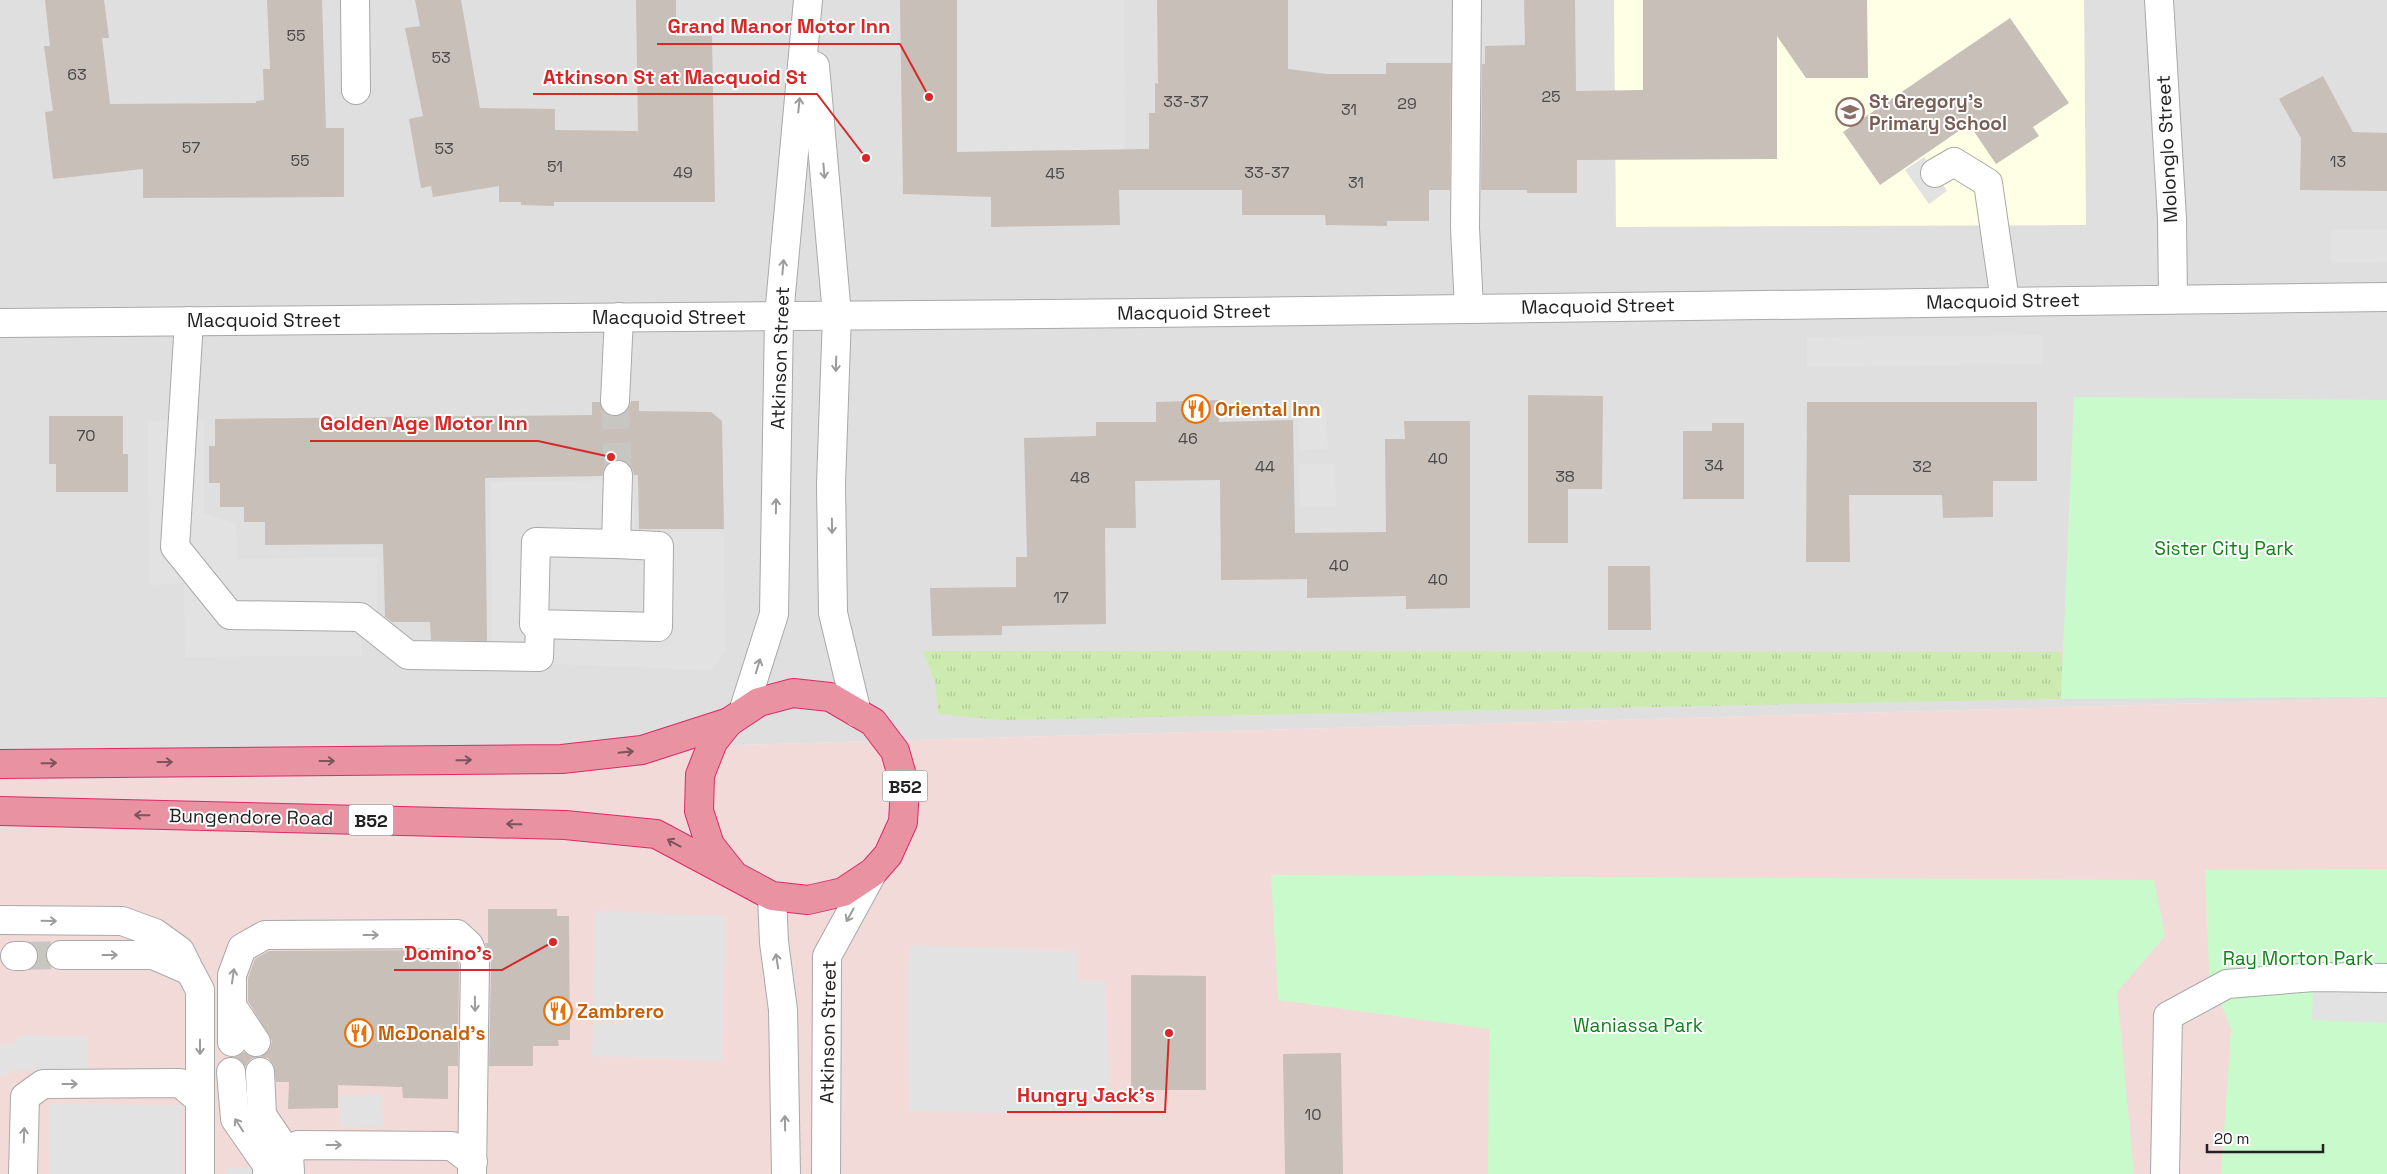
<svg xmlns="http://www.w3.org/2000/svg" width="2387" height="1174" font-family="'Space Grotesk',sans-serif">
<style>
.residential{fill:#e0dfdf}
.commercial{fill:#f2dad9}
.education{fill:#ffffe5}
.grass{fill:url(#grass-tufts)}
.park{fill:#c8facc}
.parking{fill:#e2e2e2}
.building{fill:#c7bfb8}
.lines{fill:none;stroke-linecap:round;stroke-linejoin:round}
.minor-tunnel{stroke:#c8c6c1;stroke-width:28;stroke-dasharray:28 14;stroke-linecap:butt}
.minor-casing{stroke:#a9a9a9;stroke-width:30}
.highway-casing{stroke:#dc2a67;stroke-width:30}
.minor{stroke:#fff;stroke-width:28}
.highway{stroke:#e892a2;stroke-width:28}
.oneway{stroke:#9c9c9c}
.oneway2{stroke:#7b545c}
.labels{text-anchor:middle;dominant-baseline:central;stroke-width:4;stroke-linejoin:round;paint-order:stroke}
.number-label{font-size:16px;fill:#4b4948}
.shield{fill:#fff;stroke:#646464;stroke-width:1}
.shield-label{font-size:18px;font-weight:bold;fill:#222}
.education-label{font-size:19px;font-weight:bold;fill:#785e54;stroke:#fff;text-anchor:start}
.street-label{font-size:19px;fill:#222;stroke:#fff}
.food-label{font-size:19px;font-weight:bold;fill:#c56008;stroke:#fff;text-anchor:start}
.park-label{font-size:19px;fill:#0c8416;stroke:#fff}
.leader{fill:none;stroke:#d62828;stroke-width:2}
.callout-dot{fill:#d62828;stroke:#fff;stroke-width:2}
.callout-label{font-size:20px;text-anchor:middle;font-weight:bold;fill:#d62828;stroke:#fff;stroke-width:4;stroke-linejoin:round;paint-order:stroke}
</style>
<defs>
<pattern id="grass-tufts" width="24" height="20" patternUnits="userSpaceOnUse" patternTransform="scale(1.25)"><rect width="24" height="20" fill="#cdebb0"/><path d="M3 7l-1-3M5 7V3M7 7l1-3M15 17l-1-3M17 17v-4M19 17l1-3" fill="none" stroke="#b0c997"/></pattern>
</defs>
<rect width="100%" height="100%" fill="#f2efe9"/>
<path class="residential" d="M 0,0 L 2387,0 L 2387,698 L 0,766 Z"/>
<path class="commercial" d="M 2387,698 L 2387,1174 L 0,1174 L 0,766 Z"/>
<path class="education" d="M 1614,0 L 2084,0 L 2086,225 L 1616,227 Z"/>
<path class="grass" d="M 923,651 L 2062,652 L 2061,699 L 1001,720 L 938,714 L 935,682 Z"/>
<g class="park">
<path d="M 2074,397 L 2387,400 L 2387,697 L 2061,699 Z"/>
<path d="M 2387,869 L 2387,1174 L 2221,1174 L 2231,1029 L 2209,973 L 2205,870 Z"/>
<path d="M 1271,875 L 2154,880 L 2165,936 L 2117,992 L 2134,1174 L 1488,1174 L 1489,1029 L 1278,1000 Z"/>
</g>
<g class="parking">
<path d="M 957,0 L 1124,0 L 1125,150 L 990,151 L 991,196 L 957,196 Z"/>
<path d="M 1924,157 L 1947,191 L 1929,204 L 1905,170 Z"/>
<path d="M 2330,230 L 2387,230 L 2387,262 L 2331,263 Z"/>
<path d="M 2043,335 L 2043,364 L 1807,367 L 1807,337 Z"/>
<path d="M 1325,407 L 1328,449 L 1300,450 L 1296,409 Z"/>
<path d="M 204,420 L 204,513 L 236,524 L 238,559 L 377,557 L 377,618 L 360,617 L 362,656 L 185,657 L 184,583 L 149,585 L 148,421 Z"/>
<path d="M 1299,464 L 1335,464 L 1336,506 L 1300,507 Z"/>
<path d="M 633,480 L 635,532 L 724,532 L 725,652 L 711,670 L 527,663 L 527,641 L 492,642 L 491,482 Z"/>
<path d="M 596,911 L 726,916 L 722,1061 L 592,1056 Z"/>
<path d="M 911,945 L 1077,951 L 1077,981 L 1105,981 L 1111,1115 L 909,1111 L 907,974 Z"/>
<path d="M 2313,989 L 2387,991 L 2387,1023 L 2312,1020 Z"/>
<path d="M 20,1036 L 87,1037 L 87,1070 L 11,1070 L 6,1076 L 0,1076 L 0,1045 L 13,1045 Z"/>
<path d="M 382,1094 L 383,1126 L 341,1127 L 340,1095 Z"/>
<path d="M 50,1104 L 182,1105 L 182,1174 L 50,1174 Z"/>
<path d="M 227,1168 L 259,1168 L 277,1174 L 227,1174 Z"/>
</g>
<g class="building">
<path d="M 45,0 L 104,0 L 109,38 L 102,38 L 110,104 L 256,103 L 256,101 L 264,100 L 263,69 L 270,69 L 267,0 L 322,0 L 326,128 L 344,128 L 344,197 L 143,198 L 143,169 L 53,179 L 45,112 L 53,111 L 44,46 L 50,46 Z"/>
<path d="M 415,0 L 461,0 L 480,108 L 555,109 L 555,130 L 638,131 L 636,0 L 676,0 L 676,36 L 712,36 L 715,202 L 554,202 L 554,206 L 521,205 L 521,202 L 499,202 L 499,186 L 433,197 L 431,186 L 421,188 L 409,119 L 423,116 L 405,28 L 420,26 Z"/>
<path d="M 900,0 L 957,0 L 957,152 L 1149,149 L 1149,113 L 1155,113 L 1155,83 L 1158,84 L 1157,0 L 1288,0 L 1288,69 L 1327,74 L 1386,74 L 1386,63 L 1451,63 L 1450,190 L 1429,190 L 1429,221 L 1387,221 L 1387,226 L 1326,225 L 1325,215 L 1242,215 L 1242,190 L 1119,190 L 1120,225 L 991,227 L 991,197 L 903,194 Z"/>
<path d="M 1524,0 L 1575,0 L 1576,91 L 1643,90 L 1643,0 L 1867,0 L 1868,78 L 1806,78 L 1777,36 L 1777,159 L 1577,160 L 1577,193 L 1527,193 L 1527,190 L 1481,190 L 1482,64 L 1485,64 L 1485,46 L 1525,45 Z"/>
<path d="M 2010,18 L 2069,103 L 2033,127 L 2039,136 L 1996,164 L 1969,124 L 1880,185 L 1843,132 Z"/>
<path d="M 2323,76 L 2353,132 L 2387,133 L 2387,191 L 2300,190 L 2301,138 L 2279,99 Z"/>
<path d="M 1528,395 L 1603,396 L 1602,489 L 1568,489 L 1568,543 L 1528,543 Z"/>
<path d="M 1219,400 L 1219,422 L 1293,420 L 1295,533 L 1386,532 L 1385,439 L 1405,439 L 1404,421 L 1470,421 L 1470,608 L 1406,609 L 1406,596 L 1307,598 L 1307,579 L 1221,580 L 1220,480 L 1135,481 L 1136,528 L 1105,528 L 1106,624 L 1002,626 L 1002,635 L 932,636 L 930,588 L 1016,587 L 1016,557 L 1027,557 L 1024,438 L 1096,436 L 1096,422 L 1156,422 L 1156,402 Z"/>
<path d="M 631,401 L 639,401 L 639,411 L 711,412 L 722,421 L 724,529 L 639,529 L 638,475 L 634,475 L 632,468 L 627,462 L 619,459 L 611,461 L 605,466 L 602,476 L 485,478 L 487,641 L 431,640 L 430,622 L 392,622 L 385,617 L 383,544 L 265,545 L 265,522 L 244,522 L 244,507 L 220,507 L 220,483 L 209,483 L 209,446 L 215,446 L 215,419 L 592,415 L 592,402 L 600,402 L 606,414 L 615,417 L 623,415 L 628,410 Z"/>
<path d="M 1807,402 L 2037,402 L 2037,481 L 1993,481 L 1993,517 L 1943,518 L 1942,495 L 1849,495 L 1850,562 L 1806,562 Z"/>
<path d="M 49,416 L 123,416 L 123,454 L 128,454 L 128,492 L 56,492 L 56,464 L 49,464 Z"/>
<path d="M 1712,423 L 1744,423 L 1744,499 L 1683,499 L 1683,431 L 1712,431 Z"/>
<path d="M 1608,566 L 1650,566 L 1651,630 L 1608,630 Z"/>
<path d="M 488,909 L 557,909 L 557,916 L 569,916 L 570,1040 L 558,1040 L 559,1046 L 533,1046 L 533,1066 L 489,1066 L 491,962 L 485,943 L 488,943 Z"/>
<path d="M 451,950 L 456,954 L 459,965 L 458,1066 L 448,1066 L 448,1099 L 403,1098 L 402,1087 L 338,1085 L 338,1108 L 288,1109 L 289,1082 L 276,1082 L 273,1064 L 268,1058 L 260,1057 L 270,1049 L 272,1041 L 248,1001 L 248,978 L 255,959 L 269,951 Z"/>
<path d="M 1131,975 L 1206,976 L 1206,1090 L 1131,1090 Z"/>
<path d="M 244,1052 L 256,1057 L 251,1059 L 245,1067 L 243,1063 L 234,1057 Z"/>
<path d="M 1341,1053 L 1343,1174 L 1285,1174 L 1283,1054 Z"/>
</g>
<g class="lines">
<g class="minor-tunnel">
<path d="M 615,401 L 618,475"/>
<path d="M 23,956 L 61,955"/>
</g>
<defs>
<g id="minor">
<path d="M 355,0 L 356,90"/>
<path d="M 1467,0 L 1465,228 L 1469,308"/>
<path d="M 2159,0 L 2172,219 L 2173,299"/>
<path d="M 815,66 L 837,315 L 831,484 L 833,613 L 857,713"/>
<path d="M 1935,173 L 1954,162 L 1988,183 L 2005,301"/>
<path d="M 189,321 L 175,547 L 230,615 L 360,617 L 408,655 L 539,657 L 540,624"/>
<path d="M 0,323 L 1150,313 L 2387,297"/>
<path d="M 615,401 L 619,317"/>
<path d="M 616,544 L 536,542 L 534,624 L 658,627 L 659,546 L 616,544 L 618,475"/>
<path d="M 743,712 L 774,614 L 779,316 L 808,0"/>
<path d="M 772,896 L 774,942 L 783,1010 L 786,1174"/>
<path d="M 0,920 L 122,921 L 155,933 L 180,951 L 187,965"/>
<path d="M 61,955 L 153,955 L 190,971 L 200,990 L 200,1174"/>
<path d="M 15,956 L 23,956"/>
<path d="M 232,1006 L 256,1042"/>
<path d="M 232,1042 L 232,975 L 242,948 L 265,935 L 457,934 L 469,945 L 475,962 L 472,1174"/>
<path d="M 231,1072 L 235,1119 L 267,1165 L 267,1174"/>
<path d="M 260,1072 L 262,1115 L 289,1155 L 290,1172"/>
<path d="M 289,1155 L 298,1145 L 452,1146 L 473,1162"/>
<path d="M 23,1174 L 25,1097 L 43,1084 L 180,1083 L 200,1100"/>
<path d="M 826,1174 L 827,956 L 873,872"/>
<path d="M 2165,1174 L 2168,1016 L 2227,984 L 2314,977 L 2387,978"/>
</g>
<g id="highway">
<path d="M 0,764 L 562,759 L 642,750 L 729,722"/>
<path d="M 0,811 L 565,825 L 656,834 L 772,896 L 808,900 L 843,892 L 873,872 L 888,855 L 903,822 L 905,786 L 895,751 L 873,722 L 830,697 L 793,693 L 759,702 L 729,722 L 713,742 L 700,775 L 699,811 L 710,845 L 733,874"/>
</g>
</defs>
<use href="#minor" class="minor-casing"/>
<use href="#highway" class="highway-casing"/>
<use href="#minor" class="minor"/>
<use href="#highway" class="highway"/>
</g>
<defs><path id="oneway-shaft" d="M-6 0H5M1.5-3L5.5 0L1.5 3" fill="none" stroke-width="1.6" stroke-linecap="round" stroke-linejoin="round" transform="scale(1.25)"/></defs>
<g class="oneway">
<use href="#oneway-shaft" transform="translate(799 105) rotate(-84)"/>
<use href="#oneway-shaft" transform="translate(824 171) rotate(85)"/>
<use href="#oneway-shaft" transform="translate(783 267) rotate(-85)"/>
<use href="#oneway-shaft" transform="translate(836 364) rotate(92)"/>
<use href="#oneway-shaft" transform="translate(776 506) rotate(-89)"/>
<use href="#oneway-shaft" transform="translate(832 526) rotate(89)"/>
<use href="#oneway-shaft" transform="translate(758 666) rotate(-73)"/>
<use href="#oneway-shaft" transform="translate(850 915) rotate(119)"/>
<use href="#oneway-shaft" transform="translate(49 921) rotate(1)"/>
<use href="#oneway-shaft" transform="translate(371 935)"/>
<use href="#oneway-shaft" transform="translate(110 955)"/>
<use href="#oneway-shaft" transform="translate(777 961) rotate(-99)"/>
<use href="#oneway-shaft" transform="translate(233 976) rotate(-82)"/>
<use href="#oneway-shaft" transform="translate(475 1004) rotate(89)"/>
<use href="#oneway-shaft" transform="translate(200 1047) rotate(90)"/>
<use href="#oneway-shaft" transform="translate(70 1084)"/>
<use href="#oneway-shaft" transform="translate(785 1123) rotate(-91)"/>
<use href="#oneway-shaft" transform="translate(239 1125) rotate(-123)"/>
<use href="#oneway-shaft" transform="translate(24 1135) rotate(-88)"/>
<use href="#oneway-shaft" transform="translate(334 1145)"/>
</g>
<g class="oneway2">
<use href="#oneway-shaft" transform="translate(626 752) rotate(-6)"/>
<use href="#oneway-shaft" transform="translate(464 760) rotate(-1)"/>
<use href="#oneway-shaft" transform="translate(327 761)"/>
<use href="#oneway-shaft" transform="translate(165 762)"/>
<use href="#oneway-shaft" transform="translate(49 763) rotate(-1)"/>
<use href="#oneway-shaft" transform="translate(142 815) rotate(-179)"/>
<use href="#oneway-shaft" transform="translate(514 824) rotate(-179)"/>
<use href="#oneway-shaft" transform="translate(674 843) rotate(-152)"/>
</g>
<defs>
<symbol id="school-ring" viewBox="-11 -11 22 22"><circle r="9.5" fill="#fff" stroke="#8d6e63" stroke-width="1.5"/><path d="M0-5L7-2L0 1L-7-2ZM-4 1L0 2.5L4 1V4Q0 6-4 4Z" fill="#8d6e63"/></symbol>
<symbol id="restaurant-ring" viewBox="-11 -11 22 22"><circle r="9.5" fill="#fff" stroke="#e8710a" stroke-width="1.5"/><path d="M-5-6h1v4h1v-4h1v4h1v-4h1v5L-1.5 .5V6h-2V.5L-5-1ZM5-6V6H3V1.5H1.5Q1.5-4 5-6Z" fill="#e8710a"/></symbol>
</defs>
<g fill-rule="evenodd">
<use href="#school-ring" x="1834" y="96" width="32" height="32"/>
<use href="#restaurant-ring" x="1180" y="393" width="32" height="32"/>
<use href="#restaurant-ring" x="542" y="995" width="32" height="32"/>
<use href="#restaurant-ring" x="343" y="1017" width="32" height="32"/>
</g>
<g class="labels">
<g class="number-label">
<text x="296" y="35">55</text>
<text x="441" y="57">53</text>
<text x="77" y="74">63</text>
<text x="1551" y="96">25</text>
<text x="1186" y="101">33-37</text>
<text x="1407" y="103">29</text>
<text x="1349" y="109">31</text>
<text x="191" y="147">57</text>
<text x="444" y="148">53</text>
<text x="300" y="160">55</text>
<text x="2338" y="161">13</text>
<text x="555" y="166">51</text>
<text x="683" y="172">49</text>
<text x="1267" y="172">33-37</text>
<text x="1055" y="173">45</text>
<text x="1356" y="182">31</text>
<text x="86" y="435">70</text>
<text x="1188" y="438">46</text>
<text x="1438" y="458">40</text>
<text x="1714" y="465">34</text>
<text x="1265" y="466">44</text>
<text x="1922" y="466">32</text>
<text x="1565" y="476">38</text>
<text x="1080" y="477">48</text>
<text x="1339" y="565">40</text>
<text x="1438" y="579">40</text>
<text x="1061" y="597">17</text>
<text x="1313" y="1114">10</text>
</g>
<g class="shield">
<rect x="882.5" y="770.5" width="45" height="31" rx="4"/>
<rect x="348.5" y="804.5" width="45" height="31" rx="4"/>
</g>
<g class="shield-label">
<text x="905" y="786">B52</text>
<text x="371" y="820">B52</text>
</g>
<g class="education-label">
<text x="1869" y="101">St Gregory's<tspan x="1869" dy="22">Primary School</tspan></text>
</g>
<g class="street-label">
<text transform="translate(2167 149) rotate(-93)">Molonglo Street</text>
<text transform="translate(2003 301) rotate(-1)">Macquoid Street</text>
<text transform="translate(1598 306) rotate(-1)">Macquoid Street</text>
<text transform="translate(1194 312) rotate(-1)">Macquoid Street</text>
<text x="669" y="317">Macquoid Street</text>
<text x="264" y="320">Macquoid Street</text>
<text transform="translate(780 358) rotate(-88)">Atkinson Street</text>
<text transform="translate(251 817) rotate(1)">Bungendore Road</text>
<text transform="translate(828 1032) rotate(-89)">Atkinson Street</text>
</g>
<g class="food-label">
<text x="1215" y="409">Oriental Inn</text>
<text x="577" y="1011">Zambrero</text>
<text x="378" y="1033">McDonald's</text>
</g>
<g class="park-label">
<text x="2224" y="548">Sister City Park</text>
<text x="2298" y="958">Ray Morton Park</text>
<text x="1638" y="1025">Waniassa Park</text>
</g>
</g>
<path class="leader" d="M929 97L900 44H657M866 158L817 94H533M611 457L538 441H310M553 942L502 970H394M1169 1033L1165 1112H1007"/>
<g class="callout-dot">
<circle cx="929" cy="97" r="5"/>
<circle cx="866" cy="158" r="5"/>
<circle cx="611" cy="457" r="5"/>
<circle cx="553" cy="942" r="5"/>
<circle cx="1169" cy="1033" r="5"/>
</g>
<g class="callout-label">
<text x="779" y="33">Grand Manor Motor Inn</text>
<text x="675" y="84">Atkinson St at Macquoid St</text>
<text x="424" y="430">Golden Age Motor Inn</text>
<text x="448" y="960">Domino's</text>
<text x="1086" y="1102">Hungry Jack's</text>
</g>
<path d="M2207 1144v8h116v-8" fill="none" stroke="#222222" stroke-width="2.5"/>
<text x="2214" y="1144" font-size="15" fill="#222222" stroke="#ffffff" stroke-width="4" paint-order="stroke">20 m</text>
</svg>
